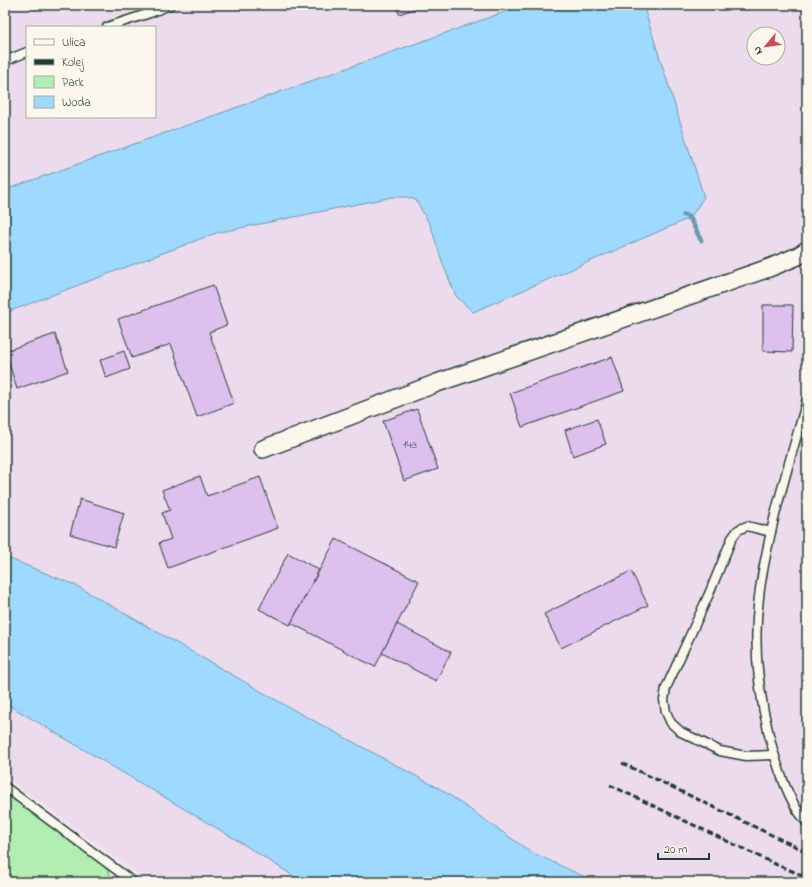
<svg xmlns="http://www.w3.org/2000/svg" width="812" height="887" font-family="'Indie Flower',sans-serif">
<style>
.built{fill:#ecdbed;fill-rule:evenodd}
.green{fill:#b2edb2;stroke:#689573}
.water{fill:#9ed9ff;stroke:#6b9bae}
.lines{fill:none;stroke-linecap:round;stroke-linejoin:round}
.stream{stroke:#6b9bae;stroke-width:5}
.building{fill:#ddc0ee;stroke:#1f3d34}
.service-casing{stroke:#1f3d34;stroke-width:11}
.minor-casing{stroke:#1f3d34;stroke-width:20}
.service{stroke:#fbf7ec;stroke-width:8}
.minor{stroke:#fbf7ec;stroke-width:17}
.rail{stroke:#1f3d34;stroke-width:3;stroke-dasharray:6 3;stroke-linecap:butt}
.labels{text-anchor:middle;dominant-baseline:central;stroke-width:3;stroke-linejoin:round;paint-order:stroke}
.number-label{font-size:11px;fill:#4e5e62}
</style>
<rect width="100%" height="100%" fill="#f2e6ed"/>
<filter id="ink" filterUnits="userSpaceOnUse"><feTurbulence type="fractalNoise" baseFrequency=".025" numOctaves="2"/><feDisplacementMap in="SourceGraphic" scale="8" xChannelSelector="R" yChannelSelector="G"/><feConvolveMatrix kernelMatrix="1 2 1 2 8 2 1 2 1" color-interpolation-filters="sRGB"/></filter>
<g filter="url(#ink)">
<path class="built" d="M 5,5 L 807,5 L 807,373 L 799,394 L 807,398 L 807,882 L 148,882 L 5,776 ZM 27,27 L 155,27 L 155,117 L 27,117 ZM 754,34 L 778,34 L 778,58 L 754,58 Z"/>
<path class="green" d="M 5,792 L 96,853 L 115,882 L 5,882 Z"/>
<g class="water">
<path d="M 524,5 L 643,5 L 704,197 L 690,218 L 473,312 L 456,296 L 444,267 L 431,227 L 416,200 L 406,197 L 392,197 L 216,233 L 5,313 L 5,190 Z"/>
<path d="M 5,557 L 75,585 L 292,709 L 442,790 L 531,852 L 596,882 L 303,882 L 235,839 L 5,703 Z"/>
</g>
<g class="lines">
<path class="stream" d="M 684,215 L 690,218 L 701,240"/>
</g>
<g class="building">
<path d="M 396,5 L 426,5 L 399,14 Z"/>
<path d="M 213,285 L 227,325 L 209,332 L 234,403 L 197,417 L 171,344 L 132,358 L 118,319 Z"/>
<path d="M 763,305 L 793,305 L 792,352 L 763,351 Z"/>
<path d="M 55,334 L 68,371 L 17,389 L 5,351 Z"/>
<path d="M 124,351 L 130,369 L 106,378 L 100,360 Z"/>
<path d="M 612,357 L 624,391 L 522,427 L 510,393 Z"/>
<path d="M 417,409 L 438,469 L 404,481 L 383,421 Z"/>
<path d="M 597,419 L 606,444 L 573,456 L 565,430 Z"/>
<path d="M 200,476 L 207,496 L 260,477 L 278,528 L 168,568 L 159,543 L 171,539 L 162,513 L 170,510 L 162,490 Z"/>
<path d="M 80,499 L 124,513 L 114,547 L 70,534 Z"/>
<path d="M 336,539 L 419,581 L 375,667 L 291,623 Z"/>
<path d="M 288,553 L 319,570 L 290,625 L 259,609 Z"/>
<path d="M 631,571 L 648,605 L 561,648 L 544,614 Z"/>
<path d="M 397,624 L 451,652 L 436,681 L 382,653 Z"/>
</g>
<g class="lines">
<defs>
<g id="service">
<path d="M 107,27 L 150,13 L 170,5"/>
<path d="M 5,61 L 27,52"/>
<path d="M 807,400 C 796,439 784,479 774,519 C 768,545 762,570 759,597 C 753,642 758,690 769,735 C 775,759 782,783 795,806 C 798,812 803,817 807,823"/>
<path d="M 771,532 L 747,526 L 738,530 L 732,538 L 709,594 L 666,688 L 664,700 L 666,712 L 671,723 L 681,732 L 720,751 L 746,756 L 774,755"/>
<path d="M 5,787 L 133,882"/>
</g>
<path id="minor" d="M 263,449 L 437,383 L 769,268 L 798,256 L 807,250"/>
</defs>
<use href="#service" class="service-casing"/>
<use href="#minor" class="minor-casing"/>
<use href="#service" class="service"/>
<use href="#minor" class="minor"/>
<g class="rail">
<path d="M 622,763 L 807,852"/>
<path d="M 610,785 L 777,865 L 807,877"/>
</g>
</g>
</g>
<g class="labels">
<g class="number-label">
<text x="410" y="445">14a</text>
</g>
</g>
<rect width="812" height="887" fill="none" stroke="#fbf7ec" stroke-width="20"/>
<rect x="10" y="10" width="792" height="867" fill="none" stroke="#1f3d34" stroke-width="1.5" filter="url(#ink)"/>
<rect x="26" y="26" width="130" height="92" fill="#fbf7ec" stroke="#a3ada2"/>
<rect x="34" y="39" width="20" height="6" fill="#fbf7ec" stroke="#a3ada2"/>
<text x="62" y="46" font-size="12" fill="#1f3d34">Ulica</text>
<rect x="34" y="59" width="20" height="6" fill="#1f3d34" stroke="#a3ada2"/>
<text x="62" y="66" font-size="12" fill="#1f3d34">Kolej</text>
<rect x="34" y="76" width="20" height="12" fill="#b2edb2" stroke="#a3ada2"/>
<text x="62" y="86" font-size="12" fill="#1f3d34">Park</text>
<rect x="34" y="96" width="20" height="12" fill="#9ed9ff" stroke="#a3ada2"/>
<text x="62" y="106" font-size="12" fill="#1f3d34">Woda</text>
<g transform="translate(766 46) rotate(241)"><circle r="19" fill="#fbf7ec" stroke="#a3ada2"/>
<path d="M0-3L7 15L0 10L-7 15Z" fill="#d1495b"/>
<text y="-6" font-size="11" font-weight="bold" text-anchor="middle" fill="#1f3d34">N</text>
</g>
<path d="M658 853v6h51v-6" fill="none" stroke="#1f3d34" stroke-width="2"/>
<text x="664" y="853" font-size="12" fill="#1f3d34" stroke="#fbf7ec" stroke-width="3" paint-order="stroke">20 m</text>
</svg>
